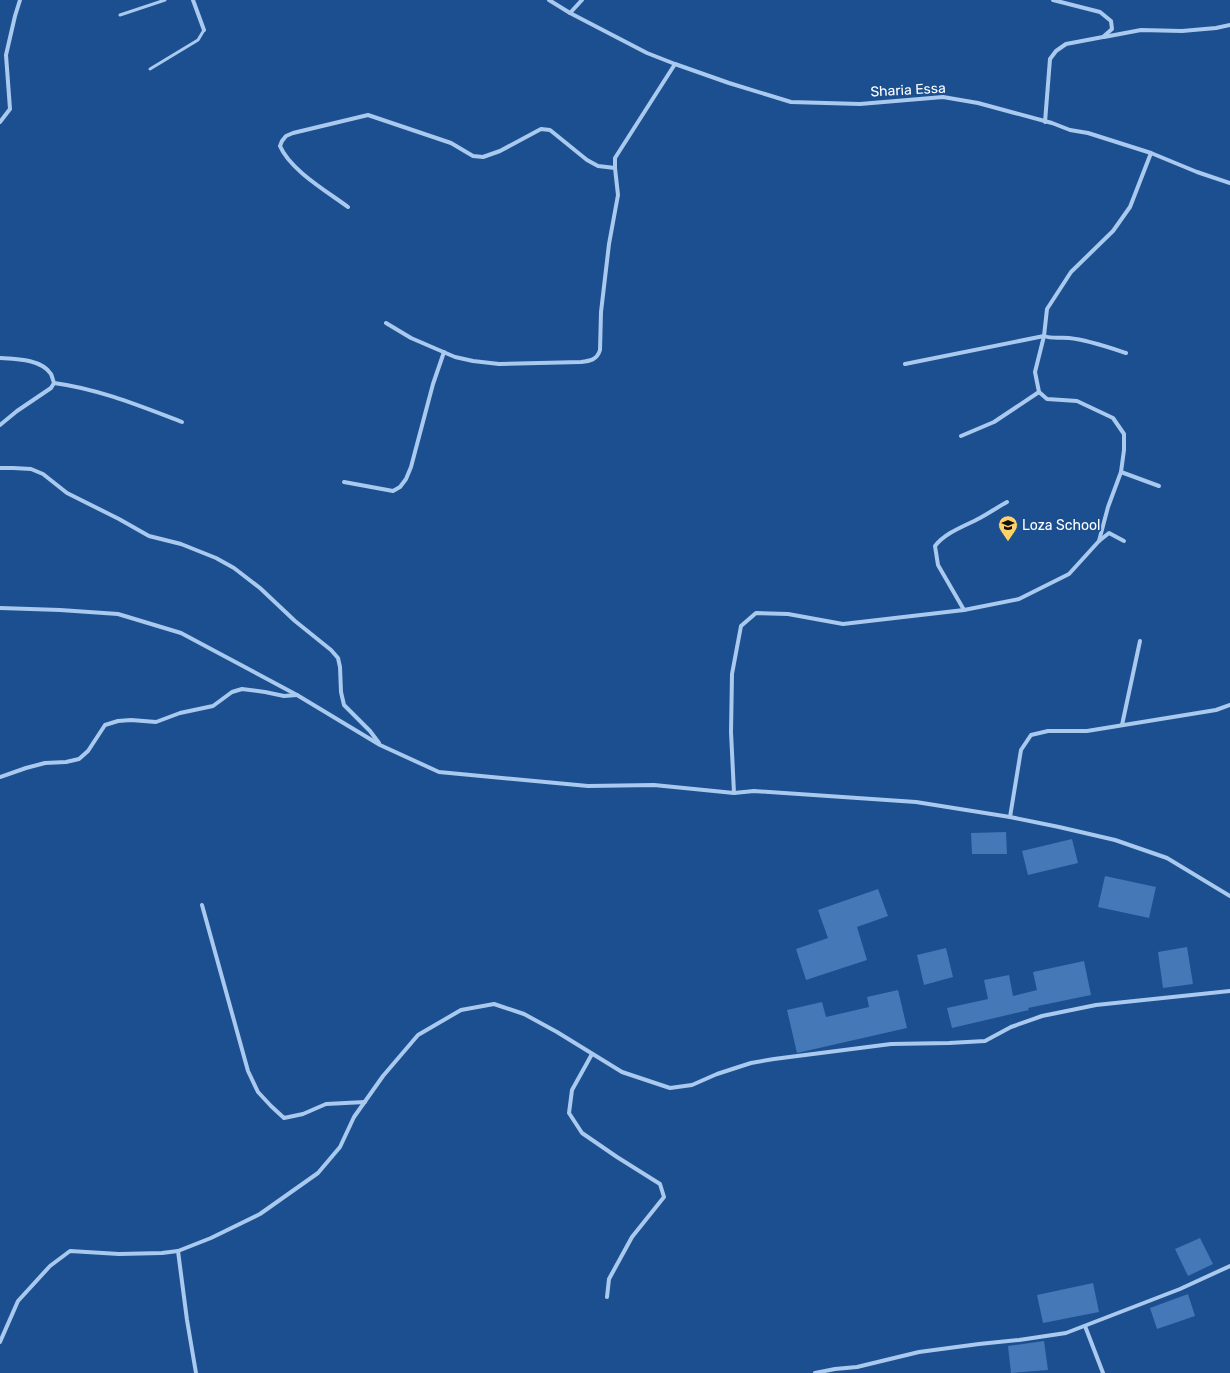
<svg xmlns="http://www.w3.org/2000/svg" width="1230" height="1373" font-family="Rubik,sans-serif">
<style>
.building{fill:#4478b7}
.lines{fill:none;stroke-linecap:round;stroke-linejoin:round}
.service{stroke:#a9c9ee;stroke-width:3}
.minor{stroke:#a9c9ee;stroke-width:4}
.labels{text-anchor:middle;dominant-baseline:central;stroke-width:3.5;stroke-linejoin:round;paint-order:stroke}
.street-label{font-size:14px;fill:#fff;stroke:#1b4f8f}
.poi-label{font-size:14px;fill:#fff;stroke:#1b4f8f;text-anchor:start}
</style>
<rect width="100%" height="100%" fill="#1b4f8f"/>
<g class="building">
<path d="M 1006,832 L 1007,854 L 972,854 L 971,833 Z"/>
<path d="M 1072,839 L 1078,863 L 1028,875 L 1022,851 Z"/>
<path d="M 1105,876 L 1156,887 L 1149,918 L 1098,907 Z"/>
<path d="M 878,889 L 888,916 L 857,927 L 867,960 L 806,980 L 796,949 L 828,938 L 818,910 Z"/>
<path d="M 1187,947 L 1193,984 L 1163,988 L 1158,952 Z"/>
<path d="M 946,948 L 953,977 L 924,985 L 917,955 Z"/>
<path d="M 1084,961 L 1091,995 L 1028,1008 L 1029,1010 L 952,1028 L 947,1008 L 988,999 L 984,980 L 1009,975 L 1013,996 L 1037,990 L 1033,972 Z"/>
<path d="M 898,990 L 907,1028 L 797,1053 L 787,1010 L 822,1002 L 826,1017 L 869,1007 L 867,997 Z"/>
<path d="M 1200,1238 L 1213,1264 L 1188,1276 L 1175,1249 Z"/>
<path d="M 1093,1283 L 1099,1312 L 1043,1323 L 1037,1295 Z"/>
<path d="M 1188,1294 L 1195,1316 L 1157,1329 L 1150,1308 Z"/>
<path d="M 1044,1341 L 1048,1370 L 1011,1373 L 1008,1346 Z"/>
</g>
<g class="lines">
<g class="service">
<path d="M 120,15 L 165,0"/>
<path d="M 150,69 L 198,40 L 204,30"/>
</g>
<g class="minor">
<path d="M 193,0 L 204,30"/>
<path d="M 549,0 L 570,13 L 647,53 L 675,64 L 729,83 L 791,102 L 860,104 L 943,97 L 978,103 L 1052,123 L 1070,130 L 1088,133 L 1151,153 L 1197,172 L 1230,183"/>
<path d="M 570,13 L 582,0"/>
<path d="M 1104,37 L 1141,30 L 1182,31 L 1216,28 L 1230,25"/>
<path d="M 0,122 L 10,109 L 6,55 L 15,16 L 20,0"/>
<path d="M 1045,122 L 1050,59 L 1056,51 L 1066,44 L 1103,37 L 1112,29 L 1111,21 L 1100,12 L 1053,0"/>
<path d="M 348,207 C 328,192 290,170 280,146 L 282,141 L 286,136 L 293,133 L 368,115 L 451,143 L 473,156 L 483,157 L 500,151 L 541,129 L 550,130 L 587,160 L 598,166 L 615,168"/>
<path d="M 386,323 L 411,338 L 455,357 L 473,361 L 499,364 L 581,362 C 590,361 597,360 600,350 L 601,312 L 609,244 L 618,195 L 615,168 L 615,158 L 675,64"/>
<path d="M 0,358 C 16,359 41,359 51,374 C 52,376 53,380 54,383 L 51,388 L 17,411 L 0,425"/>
<path d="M 905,364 L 1044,336 C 1052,339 1061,337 1069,338 C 1088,340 1108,347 1126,353"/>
<path d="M 54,383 C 99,389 140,406 182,422"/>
<path d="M 961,436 L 994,422 L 1039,392"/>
<path d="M 0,468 L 13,468 L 31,469 L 43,474 L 67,493 L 119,519 L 149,536 L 181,544 L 216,558 L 234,568 L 260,588 L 295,621 L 331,650 L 338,658 L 340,667 L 341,692 L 344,705 L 370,731 L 379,743"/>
<path d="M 1121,472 L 1159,486"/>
<path d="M 344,482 L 393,491 L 400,487 L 406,479 L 411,467 L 433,384 L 444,352"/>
<path d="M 1099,541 L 1109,533 L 1124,541"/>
<path d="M 0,608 L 60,610 L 118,614 L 181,633 L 297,695 L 380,745 L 439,772 L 588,786 L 654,785 L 734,793 L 754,791 L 916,802 L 1010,817 L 1059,827 L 1115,840 L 1167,858 L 1230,896"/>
<path d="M 964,610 L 938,565 L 935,546 C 946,532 965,526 980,518 C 989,513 998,507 1007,502"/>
<path d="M 1122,725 L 1140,641"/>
<path d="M 0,777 L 26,768 L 45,763 L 66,762 L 79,759 L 88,751 L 105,725 L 118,721 L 131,720 L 156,722 L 180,713 L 213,706 L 232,692 L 242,689 L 265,692 L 284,696 L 297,695"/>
<path d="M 734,793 L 731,732 L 732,674 L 741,626 L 756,613 L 788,614 L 843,624 L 964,610 L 1019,599 L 1069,574 L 1099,541 L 1108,507 L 1121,472 L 1124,450 L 1124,434 L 1113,418 L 1077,401 L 1047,399 L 1039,392 L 1035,372 L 1044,336 L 1047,309 L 1071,272 L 1113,231 L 1130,207 L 1151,153"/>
<path d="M 1010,817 L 1021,750 L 1031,735 L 1048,731 L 1087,731 L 1216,710 L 1230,705"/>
<path d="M 202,905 L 248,1071 L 258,1092 L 271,1106 L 284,1118 L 303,1114 L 326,1104 L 365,1102"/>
<path d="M 592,1054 L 572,1090 L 569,1113 L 582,1133 L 617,1157 L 660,1184 L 664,1197 L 632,1237 L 609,1279 L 607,1297"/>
<path d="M 178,1251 L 187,1320 L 196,1373"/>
<path d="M 1085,1326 L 1103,1373"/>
<path d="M 0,1342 L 18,1301 L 50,1266 L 70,1251 L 119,1254 L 162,1253 L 178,1251 L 211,1238 L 260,1214 L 318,1173 L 340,1147 L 354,1117 L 383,1076 L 418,1035 L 461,1010 L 494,1004 L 524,1014 L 557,1032 L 622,1072 L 670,1088 L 692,1085 L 717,1074 L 751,1063 L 774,1059 L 891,1044 L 949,1043 L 985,1041 L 1011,1027 L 1042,1016 L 1096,1005 L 1230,991"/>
<path d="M 815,1373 L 835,1369 L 857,1367 L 919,1352 L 979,1344 L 1019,1340 L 1066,1333 L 1180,1289 L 1230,1266"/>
</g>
</g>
<defs>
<symbol id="school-pin" viewBox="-11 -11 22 30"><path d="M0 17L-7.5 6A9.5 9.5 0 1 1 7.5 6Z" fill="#ffd166" stroke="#1b4f8f"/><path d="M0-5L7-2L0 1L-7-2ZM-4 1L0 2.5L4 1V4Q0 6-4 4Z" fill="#111"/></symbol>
</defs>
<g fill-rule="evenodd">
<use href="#school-pin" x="997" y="514" width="22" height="30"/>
</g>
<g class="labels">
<g class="street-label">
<text transform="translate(908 90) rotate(-3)">Sharia Essa</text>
</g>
<g class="poi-label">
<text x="1022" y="525">Loza School</text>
</g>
</g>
</svg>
